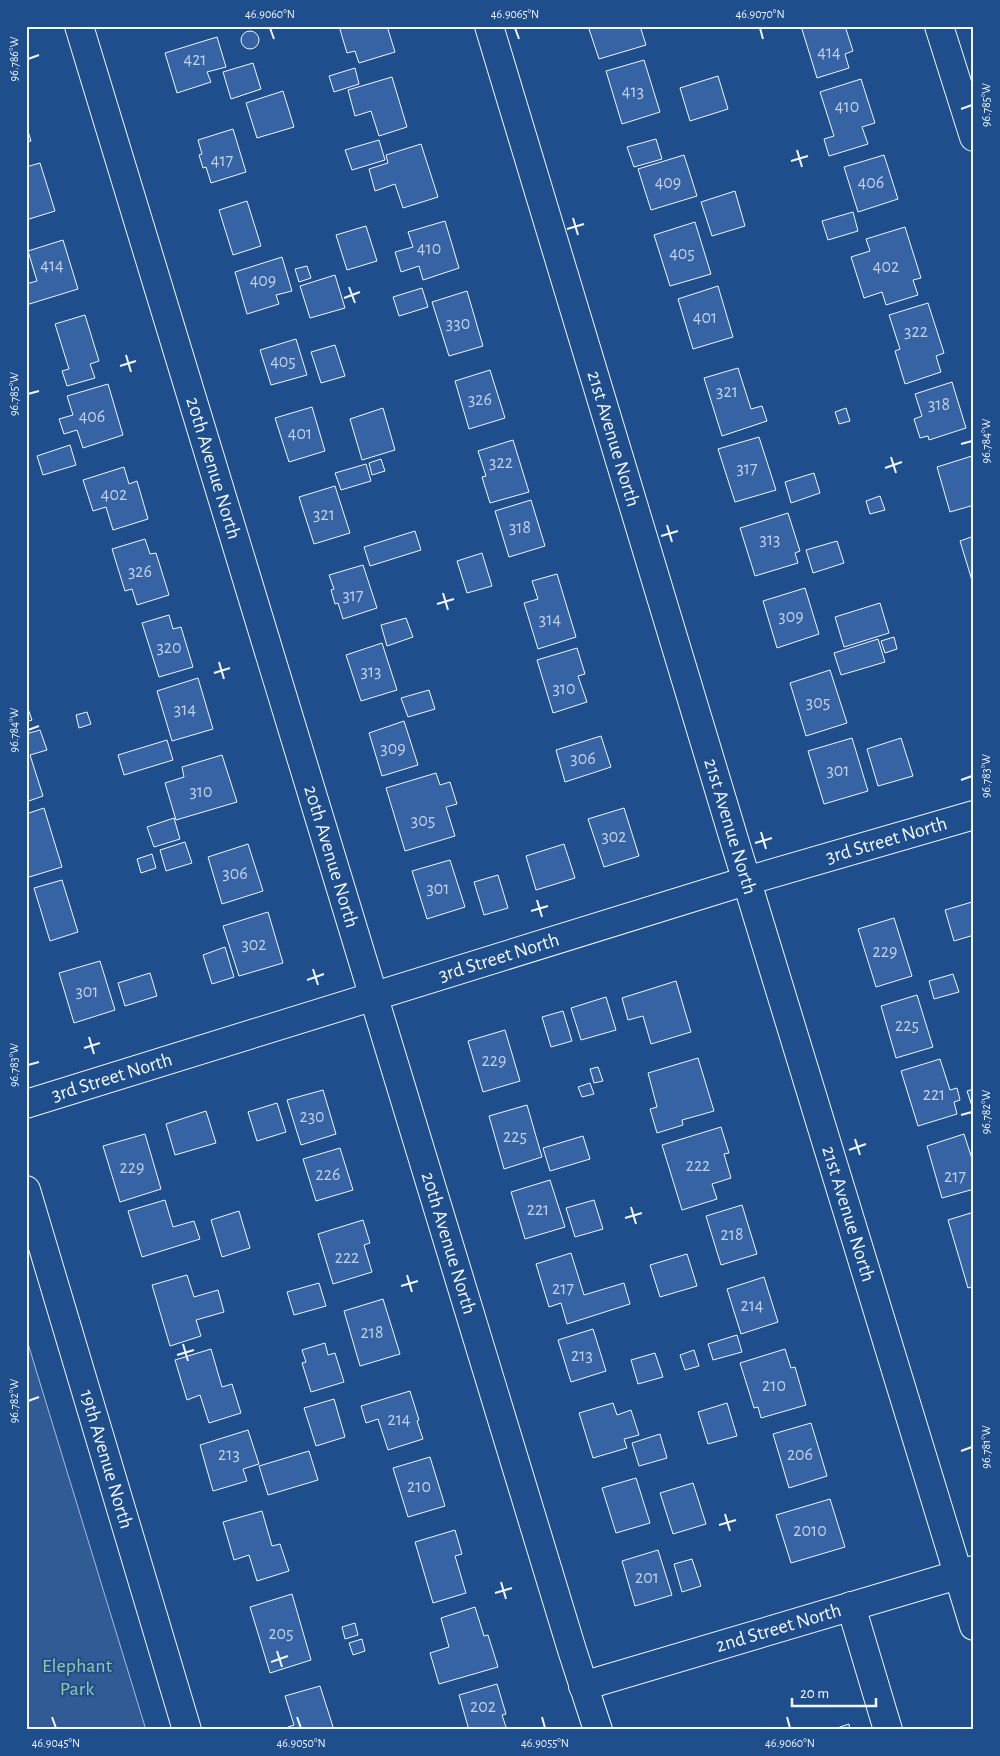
<svg xmlns="http://www.w3.org/2000/svg" width="1000" height="1756" font-family="'Alegreya Sans',sans-serif">
<style>
.built{fill:#305b95;stroke:#a8bbd7}
.building{fill:#3563a3;stroke:#f2f6ff}
.lines{fill:none;stroke-linecap:round;stroke-linejoin:round}
.minor-casing{stroke:#f2f6ff;stroke-width:30}
.minor{stroke:#1f4e8c;stroke-width:28}
.ticks{fill:none;stroke:#f2f6ff;stroke-width:2}
.labels{text-anchor:middle;dominant-baseline:central;stroke-width:4;stroke-linejoin:round;paint-order:stroke}
.number-label{font-size:18px;fill:#c3d1e8}
.street-label{font-size:20px;fill:#f2f6ff;stroke:#1f4e8c}
.park-label{font-size:20px;fill:#97c8a6;stroke:#1f4e8c}
.neatline{fill:none;stroke:#f2f6ff;stroke-width:2}
.ticks-label{font-size:12px;text-anchor:middle;fill:#f2f6ff}
</style>
<rect width="100%" height="100%" fill="#1f4e8c"/>
<path class="built" d="M 26,1337 L 146,1730 L 26,1730 Z"/>
<g class="building">
<path d="M 339,26 L 387,26 L 395,52 L 359,63 L 355,51 L 347,53 Z"/>
<path d="M 599,26 L 640,26 L 646,45 L 599,59 L 589,29 Z"/>
<path d="M 801,26 L 845,26 L 853,51 L 845,54 L 849,68 L 817,78 Z"/>
<circle cx="250" cy="40" r="9"/>
<path d="M 217,37 L 226,67 L 207,72 L 211,82 L 177,93 L 165,53 Z"/>
<path d="M 644,60 L 660,112 L 622,124 L 606,71 Z"/>
<path d="M 253,63 L 261,89 L 231,99 L 223,72 Z"/>
<path d="M 355,68 L 359,84 L 334,92 L 329,76 Z"/>
<path d="M 718,76 L 728,109 L 690,121 L 680,88 Z"/>
<path d="M 392,77 L 407,127 L 379,136 L 371,111 L 355,116 L 348,90 Z"/>
<path d="M 861,79 L 875,123 L 862,127 L 868,144 L 829,156 L 824,139 L 834,136 L 820,92 Z"/>
<path d="M 283,91 L 294,127 L 257,138 L 246,103 Z"/>
<path d="M 26,125 L 31,141 L 26,142 Z"/>
<path d="M 233,129 L 246,172 L 211,183 L 206,167 L 203,168 L 199,155 L 202,154 L 198,140 Z"/>
<path d="M 656,139 L 662,159 L 634,167 L 627,147 Z"/>
<path d="M 379,140 L 385,160 L 352,170 L 345,150 Z"/>
<path d="M 421,144 L 438,197 L 403,208 L 395,184 L 375,191 L 369,169 L 388,163 L 386,155 Z"/>
<path d="M 684,155 L 697,196 L 651,210 L 638,169 Z"/>
<path d="M 884,155 L 898,199 L 858,212 L 844,167 Z"/>
<path d="M 40,163 L 55,211 L 26,220 L 26,167 Z"/>
<path d="M 735,191 L 745,226 L 712,236 L 701,202 Z"/>
<path d="M 247,201 L 261,246 L 233,255 L 219,210 Z"/>
<path d="M 853,212 L 858,231 L 828,240 L 822,221 Z"/>
<path d="M 445,221 L 459,268 L 423,280 L 419,266 L 401,272 L 395,252 L 413,247 L 408,232 Z"/>
<path d="M 695,222 L 711,274 L 670,286 L 654,235 Z"/>
<path d="M 366,226 L 377,261 L 347,270 L 336,235 Z"/>
<path d="M 905,227 L 921,278 L 913,280 L 918,295 L 886,305 L 882,292 L 864,298 L 851,257 L 870,251 L 866,239 Z"/>
<path d="M 63,240 L 78,289 L 26,305 L 26,284 L 37,281 L 28,251 Z"/>
<path d="M 282,257 L 292,291 L 276,295 L 279,304 L 247,314 L 235,272 Z"/>
<path d="M 307,266 L 311,278 L 299,282 L 295,269 Z"/>
<path d="M 335,275 L 345,308 L 310,318 L 300,286 Z"/>
<path d="M 718,286 L 733,337 L 693,349 L 678,299 Z"/>
<path d="M 422,288 L 428,307 L 399,316 L 393,297 Z"/>
<path d="M 467,291 L 483,346 L 449,356 L 432,302 Z"/>
<path d="M 928,303 L 944,353 L 936,356 L 941,372 L 905,384 L 895,351 L 900,349 L 889,315 Z"/>
<path d="M 85,315 L 99,361 L 90,364 L 95,378 L 67,386 L 62,371 L 69,369 L 55,324 Z"/>
<path d="M 296,339 L 307,375 L 271,385 L 260,350 Z"/>
<path d="M 335,345 L 345,376 L 321,383 L 311,352 Z"/>
<path d="M 738,368 L 751,409 L 762,406 L 767,421 L 722,436 L 704,378 Z"/>
<path d="M 490,370 L 505,418 L 469,429 L 455,381 Z"/>
<path d="M 952,382 L 966,428 L 929,440 L 928,436 L 920,438 L 914,419 L 922,416 L 915,394 Z"/>
<path d="M 108,384 L 123,435 L 83,448 L 77,430 L 64,434 L 59,419 L 73,415 L 67,396 Z"/>
<path d="M 312,407 L 325,451 L 289,462 L 275,418 Z"/>
<path d="M 383,408 L 395,450 L 362,460 L 350,419 Z"/>
<path d="M 846,408 L 850,421 L 839,424 L 835,412 Z"/>
<path d="M 759,437 L 776,490 L 735,502 L 718,449 Z"/>
<path d="M 513,440 L 529,492 L 490,503 L 482,477 L 486,476 L 478,451 Z"/>
<path d="M 70,445 L 76,465 L 43,475 L 37,456 Z"/>
<path d="M 972,456 L 974,505 L 950,512 L 937,467 Z"/>
<path d="M 381,459 L 385,471 L 372,475 L 369,463 Z"/>
<path d="M 366,464 L 371,481 L 341,490 L 335,473 Z"/>
<path d="M 124,467 L 129,484 L 137,481 L 148,519 L 113,530 L 106,507 L 93,511 L 83,480 Z"/>
<path d="M 814,473 L 820,493 L 791,503 L 785,482 Z"/>
<path d="M 335,486 L 350,533 L 314,544 L 299,497 Z"/>
<path d="M 880,496 L 885,510 L 870,514 L 866,501 Z"/>
<path d="M 531,500 L 545,546 L 509,557 L 495,511 Z"/>
<path d="M 788,513 L 800,551 L 795,553 L 798,563 L 755,576 L 740,528 Z"/>
<path d="M 415,531 L 421,550 L 370,566 L 364,547 Z"/>
<path d="M 974,536 L 974,587 L 960,541 Z"/>
<path d="M 145,539 L 150,554 L 156,553 L 169,595 L 137,605 L 132,589 L 125,591 L 112,549 Z"/>
<path d="M 837,541 L 844,563 L 813,573 L 806,550 Z"/>
<path d="M 482,553 L 492,586 L 467,593 L 457,561 Z"/>
<path d="M 363,565 L 377,608 L 343,619 L 338,603 L 335,604 L 331,590 L 334,589 L 329,575 Z"/>
<path d="M 557,574 L 576,637 L 538,649 L 524,603 L 538,599 L 532,581 Z"/>
<path d="M 805,588 L 819,634 L 777,648 L 763,601 Z"/>
<path d="M 880,603 L 889,633 L 844,647 L 835,617 Z"/>
<path d="M 169,615 L 173,629 L 181,627 L 193,667 L 159,677 L 142,623 Z"/>
<path d="M 406,618 L 413,637 L 387,646 L 381,625 Z"/>
<path d="M 894,637 L 897,649 L 885,653 L 881,641 Z"/>
<path d="M 878,639 L 885,662 L 841,675 L 834,653 Z"/>
<path d="M 382,643 L 397,690 L 361,701 L 346,655 Z"/>
<path d="M 577,648 L 585,674 L 578,676 L 587,702 L 553,713 L 537,660 Z"/>
<path d="M 830,670 L 847,723 L 806,736 L 790,683 Z"/>
<path d="M 198,678 L 213,729 L 172,741 L 157,691 Z"/>
<path d="M 429,690 L 435,709 L 408,717 L 401,698 Z"/>
<path d="M 26,703 L 32,720 L 26,722 Z"/>
<path d="M 87,712 L 91,724 L 79,728 L 76,715 Z"/>
<path d="M 404,721 L 418,765 L 382,776 L 369,733 Z"/>
<path d="M 40,730 L 47,750 L 30,755 L 43,796 L 26,802 L 26,734 Z"/>
<path d="M 601,736 L 611,767 L 565,782 L 556,750 Z"/>
<path d="M 852,738 L 868,791 L 824,804 L 808,751 Z"/>
<path d="M 901,738 L 913,776 L 878,786 L 867,749 Z"/>
<path d="M 167,740 L 173,760 L 124,775 L 118,755 Z"/>
<path d="M 222,755 L 237,802 L 176,820 L 165,783 L 184,777 L 182,767 Z"/>
<path d="M 436,773 L 440,785 L 450,782 L 457,804 L 446,807 L 455,836 L 405,851 L 386,788 Z"/>
<path d="M 44,808 L 62,867 L 29,877 L 26,868 L 26,814 Z"/>
<path d="M 624,808 L 639,856 L 604,867 L 588,819 Z"/>
<path d="M 174,818 L 180,839 L 154,847 L 147,827 Z"/>
<path d="M 185,842 L 192,863 L 166,871 L 160,850 Z"/>
<path d="M 248,844 L 263,891 L 222,904 L 208,857 Z"/>
<path d="M 564,844 L 575,878 L 536,890 L 526,856 Z"/>
<path d="M 152,854 L 156,868 L 141,873 L 137,859 Z"/>
<path d="M 450,860 L 465,907 L 427,919 L 412,871 Z"/>
<path d="M 498,875 L 508,908 L 484,915 L 474,882 Z"/>
<path d="M 62,880 L 78,932 L 50,941 L 34,888 Z"/>
<path d="M 972,902 L 974,907 L 974,935 L 954,941 L 945,910 Z"/>
<path d="M 268,912 L 283,963 L 239,976 L 223,926 Z"/>
<path d="M 894,918 L 912,976 L 876,987 L 858,929 Z"/>
<path d="M 225,947 L 234,977 L 212,984 L 203,955 Z"/>
<path d="M 100,961 L 115,1010 L 74,1023 L 59,973 Z"/>
<path d="M 150,973 L 157,996 L 125,1006 L 118,983 Z"/>
<path d="M 953,974 L 959,992 L 934,999 L 929,981 Z"/>
<path d="M 676,981 L 691,1032 L 651,1044 L 643,1016 L 628,1020 L 622,998 Z"/>
<path d="M 917,995 L 933,1047 L 896,1058 L 881,1006 Z"/>
<path d="M 606,997 L 616,1030 L 581,1040 L 571,1008 Z"/>
<path d="M 563,1011 L 572,1041 L 551,1047 L 542,1017 Z"/>
<path d="M 505,1030 L 520,1081 L 483,1092 L 468,1041 Z"/>
<path d="M 698,1058 L 714,1111 L 682,1120 L 683,1125 L 657,1133 L 650,1109 L 657,1107 L 648,1073 Z"/>
<path d="M 940,1059 L 950,1090 L 957,1088 L 960,1100 L 954,1102 L 957,1114 L 918,1126 L 901,1071 Z"/>
<path d="M 598,1067 L 603,1081 L 594,1083 L 590,1069 Z"/>
<path d="M 590,1083 L 594,1094 L 582,1097 L 578,1087 Z"/>
<path d="M 974,1089 L 974,1112 L 967,1091 Z"/>
<path d="M 323,1090 L 336,1134 L 301,1145 L 287,1100 Z"/>
<path d="M 277,1103 L 286,1132 L 257,1141 L 248,1112 Z"/>
<path d="M 527,1105 L 542,1157 L 504,1169 L 489,1116 Z"/>
<path d="M 206,1111 L 216,1143 L 175,1155 L 166,1124 Z"/>
<path d="M 721,1127 L 729,1153 L 724,1154 L 731,1178 L 712,1184 L 717,1199 L 682,1210 L 662,1145 Z"/>
<path d="M 145,1134 L 161,1189 L 120,1202 L 103,1146 Z"/>
<path d="M 964,1134 L 974,1165 L 974,1189 L 942,1198 L 927,1146 Z"/>
<path d="M 583,1136 L 590,1159 L 550,1171 L 543,1148 Z"/>
<path d="M 340,1148 L 353,1190 L 316,1201 L 303,1159 Z"/>
<path d="M 550,1180 L 565,1227 L 525,1239 L 511,1192 Z"/>
<path d="M 165,1200 L 173,1227 L 194,1221 L 200,1239 L 142,1257 L 128,1211 Z"/>
<path d="M 594,1200 L 603,1229 L 575,1237 L 566,1208 Z"/>
<path d="M 742,1205 L 757,1254 L 721,1265 L 706,1216 Z"/>
<path d="M 239,1211 L 250,1248 L 222,1257 L 211,1220 Z"/>
<path d="M 974,1212 L 974,1286 L 968,1288 L 948,1220 Z"/>
<path d="M 363,1220 L 370,1243 L 364,1245 L 372,1272 L 333,1284 L 318,1234 Z"/>
<path d="M 571,1253 L 584,1295 L 624,1283 L 630,1304 L 567,1324 L 561,1303 L 549,1307 L 536,1264 Z"/>
<path d="M 687,1254 L 697,1286 L 660,1297 L 650,1265 Z"/>
<path d="M 187,1275 L 194,1297 L 218,1290 L 224,1312 L 196,1320 L 201,1336 L 170,1346 L 152,1285 Z"/>
<path d="M 764,1277 L 778,1322 L 741,1334 L 727,1289 Z"/>
<path d="M 319,1283 L 326,1306 L 294,1315 L 287,1292 Z"/>
<path d="M 383,1299 L 400,1354 L 360,1366 L 344,1311 Z"/>
<path d="M 593,1329 L 606,1371 L 571,1382 L 558,1340 Z"/>
<path d="M 737,1335 L 742,1352 L 713,1360 L 708,1344 Z"/>
<path d="M 325,1343 L 328,1355 L 335,1353 L 344,1382 L 311,1392 L 302,1363 L 306,1362 L 302,1350 Z"/>
<path d="M 211,1349 L 222,1387 L 232,1384 L 241,1413 L 209,1423 L 200,1395 L 187,1400 L 175,1360 Z"/>
<path d="M 785,1349 L 791,1368 L 795,1367 L 806,1405 L 761,1418 L 758,1407 L 754,1408 L 740,1363 Z"/>
<path d="M 694,1350 L 699,1366 L 685,1370 L 680,1355 Z"/>
<path d="M 655,1353 L 663,1377 L 638,1384 L 631,1360 Z"/>
<path d="M 410,1391 L 419,1420 L 417,1421 L 423,1439 L 388,1450 L 378,1419 L 366,1423 L 361,1406 Z"/>
<path d="M 334,1399 L 345,1437 L 316,1446 L 304,1408 Z"/>
<path d="M 613,1403 L 617,1415 L 631,1410 L 639,1435 L 624,1439 L 627,1448 L 593,1458 L 579,1413 Z"/>
<path d="M 727,1403 L 737,1436 L 708,1444 L 698,1412 Z"/>
<path d="M 811,1423 L 827,1476 L 789,1488 L 773,1434 Z"/>
<path d="M 248,1430 L 259,1464 L 243,1469 L 247,1481 L 213,1491 L 200,1445 Z"/>
<path d="M 660,1434 L 667,1458 L 639,1466 L 632,1443 Z"/>
<path d="M 309,1451 L 318,1480 L 268,1495 L 259,1466 Z"/>
<path d="M 430,1457 L 445,1506 L 408,1517 L 393,1468 Z"/>
<path d="M 636,1478 L 650,1523 L 616,1533 L 602,1488 Z"/>
<path d="M 693,1483 L 706,1524 L 673,1534 L 660,1493 Z"/>
<path d="M 830,1499 L 845,1547 L 791,1563 L 776,1515 Z"/>
<path d="M 262,1511 L 272,1546 L 280,1544 L 289,1571 L 257,1581 L 249,1555 L 234,1560 L 223,1522 Z"/>
<path d="M 455,1530 L 462,1554 L 455,1556 L 466,1593 L 433,1603 L 415,1542 Z"/>
<path d="M 658,1550 L 672,1595 L 635,1606 L 622,1561 Z"/>
<path d="M 692,1559 L 701,1586 L 682,1592 L 674,1564 Z"/>
<path d="M 292,1594 L 311,1660 L 270,1673 L 250,1607 Z"/>
<path d="M 475,1607 L 484,1636 L 488,1635 L 498,1667 L 439,1684 L 430,1653 L 449,1647 L 441,1618 Z"/>
<path d="M 355,1623 L 358,1635 L 345,1639 L 342,1627 Z"/>
<path d="M 362,1639 L 365,1651 L 353,1655 L 349,1643 Z"/>
<path d="M 497,1684 L 506,1714 L 502,1715 L 507,1730 L 469,1730 L 459,1695 Z"/>
<path d="M 320,1686 L 334,1730 L 289,1730 L 288,1727 L 294,1725 L 285,1696 Z"/>
<path d="M 849,1724 L 850,1730 L 831,1730 Z"/>
</g>
<g class="lines">
<defs>
<g id="minor">
<path id="s1" d="M 79,26 L 572,1650 L 598,1730"/>
<path id="s2" d="M 489,26 L 736,846 L 974,1626"/>
<path d="M 939,26 L 974,137"/>
<path id="s3" d="M 26,1104 L 746,881 L 974,815"/>
<path id="s4" d="M 26,1190 L 187,1730"/>
<path d="M 851,1606 L 888,1730"/>
<path id="s5" d="M 583,1686 L 974,1570"/>
</g>
</defs>
<use href="#minor" class="minor-casing"/>
<use href="#minor" class="minor"/>
</g>
<path class="ticks" d="M 270,28 L 274,39M 515,28 L 519,39M 760,28 L 763,39M 28,59 L 39,55M 961,109 L 972,105M 797,150 L 802,167M 791,161 L 808,156M 573,218 L 578,235M 567,229 L 584,224M 349,287 L 355,303M 344,298 L 360,292M 126,355 L 131,372M 120,366 L 136,361M 28,394 L 39,391M 961,444 L 972,441M 891,457 L 896,473M 885,468 L 902,462M 667,525 L 672,542M 661,536 L 678,531M 443,593 L 448,610M 437,604 L 454,599M 219,662 L 224,679M 214,673 L 230,668M 28,730 L 39,726M 961,780 L 972,776M 761,832 L 766,849M 755,843 L 772,838M 537,900 L 542,917M 531,911 L 548,906M 313,969 L 318,985M 307,980 L 324,974M 89,1037 L 94,1054M 84,1048 L 100,1043M 28,1065 L 39,1062M 961,1115 L 972,1112M 855,1139 L 860,1155M 849,1150 L 866,1144M 631,1207 L 636,1224M 625,1218 L 642,1213M 407,1275 L 412,1292M 401,1286 L 418,1281M 183,1344 L 188,1361M 177,1355 L 194,1350M 28,1401 L 39,1397M 961,1451 L 972,1447M 725,1514 L 730,1531M 719,1525 L 736,1520M 501,1582 L 506,1599M 495,1593 L 512,1588M 277,1651 L 282,1667M 271,1662 L 288,1656M 52,1717 L 56,1728M 297,1717 L 301,1728M 542,1717 L 545,1728M 787,1717 L 790,1728"/>
<g class="labels">
<g class="number-label">
<text x="829" y="53">414</text>
<text x="195" y="60">421</text>
<text x="633" y="92">413</text>
<text x="847" y="107">410</text>
<text x="222" y="161">417</text>
<text x="668" y="183">409</text>
<text x="871" y="183">406</text>
<text x="429" y="249">410</text>
<text x="682" y="254">405</text>
<text x="52" y="266">414</text>
<text x="886" y="267">402</text>
<text x="263" y="281">409</text>
<text x="705" y="318">401</text>
<text x="458" y="324">330</text>
<text x="916" y="332">322</text>
<text x="283" y="362">405</text>
<text x="727" y="392">321</text>
<text x="480" y="400">326</text>
<text x="939" y="405">318</text>
<text x="92" y="417">406</text>
<text x="300" y="434">401</text>
<text x="501" y="463">322</text>
<text x="747" y="469">317</text>
<text x="114" y="495">402</text>
<text x="324" y="515">321</text>
<text x="520" y="528">318</text>
<text x="770" y="540">313</text>
<text x="140" y="572">326</text>
<text x="353" y="596">317</text>
<text x="791" y="617">309</text>
<text x="550" y="620">314</text>
<text x="169" y="648">320</text>
<text x="371" y="672">313</text>
<text x="564" y="689">310</text>
<text x="818" y="703">305</text>
<text x="185" y="710">314</text>
<text x="393" y="749">309</text>
<text x="583" y="759">306</text>
<text x="838" y="771">301</text>
<text x="201" y="792">310</text>
<text x="423" y="821">305</text>
<text x="614" y="837">302</text>
<text x="235" y="874">306</text>
<text x="438" y="889">301</text>
<text x="254" y="945">302</text>
<text x="885" y="952">229</text>
<text x="87" y="992">301</text>
<text x="907" y="1026">225</text>
<text x="494" y="1061">229</text>
<text x="934" y="1095">221</text>
<text x="312" y="1117">230</text>
<text x="515" y="1137">225</text>
<text x="698" y="1166">222</text>
<text x="132" y="1168">229</text>
<text x="328" y="1175">226</text>
<text x="955" y="1177">217</text>
<text x="538" y="1210">221</text>
<text x="732" y="1235">218</text>
<text x="347" y="1258">222</text>
<text x="563" y="1289">217</text>
<text x="752" y="1306">214</text>
<text x="372" y="1333">218</text>
<text x="582" y="1356">213</text>
<text x="774" y="1386">210</text>
<text x="399" y="1420">214</text>
<text x="229" y="1455">213</text>
<text x="800" y="1455">206</text>
<text x="419" y="1487">210</text>
<text x="810" y="1531">2010</text>
<text x="647" y="1578">201</text>
<text x="281" y="1634">205</text>
<text x="483" y="1707">202</text>
</g>
<g class="street-label">
<text stroke="none"><textPath href="#s2" startOffset="431">21st Avenue North</textPath></text>
<text stroke="none"><textPath href="#s1" startOffset="462">20th Avenue North</textPath></text>
<text stroke="none"><textPath href="#s2" startOffset="836">21st Avenue North</textPath></text>
<text stroke="none"><textPath href="#s3" startOffset="900">3rd Street North</textPath></text>
<text stroke="none"><textPath href="#s1" startOffset="868">20th Avenue North</textPath></text>
<text stroke="none"><textPath href="#s3" startOffset="495">3rd Street North</textPath></text>
<text stroke="none"><textPath href="#s3" startOffset="90">3rd Street North</textPath></text>
<text stroke="none"><textPath href="#s2" startOffset="1241">21st Avenue North</textPath></text>
<text stroke="none"><textPath href="#s1" startOffset="1272">20th Avenue North</textPath></text>
<text stroke="none"><textPath href="#s4" startOffset="281">19th Avenue North</textPath></text>
<text stroke="none"><textPath href="#s5" startOffset="204">2nd Street North</textPath></text>
</g>
<g class="park-label">
<text x="77" y="1666">Elephant<tspan x="77" dy="23">Park</tspan></text>
</g>
</g>
<rect width="1000" height="1756" fill="none" stroke="#1f4e8c" stroke-width="55"/>
<path d="M792 1698v8h84v-8" fill="none" stroke="#f2f6ff" stroke-width="2.5"/>
<text x="800" y="1698" font-size="15" fill="#f2f6ff" stroke="#1f4e8c" stroke-width="4" paint-order="stroke">20 m</text>
<rect x="28" y="28" width="944" height="1700" class="neatline"/>
<g class="ticks-label">
<text x="270" y="18">46.9060°N</text>
<text x="515" y="18">46.9065°N</text>
<text x="760" y="18">46.9070°N</text>
<text transform="translate(14 59) rotate(-90)" y="4">96.786°W</text>
<text transform="translate(986 105) rotate(-90)" y="4">96.785°W</text>
<text transform="translate(14 394) rotate(-90)" y="4">96.785°W</text>
<text transform="translate(986 441) rotate(-90)" y="4">96.784°W</text>
<text transform="translate(14 730) rotate(-90)" y="4">96.784°W</text>
<text transform="translate(986 776) rotate(-90)" y="4">96.783°W</text>
<text transform="translate(14 1065) rotate(-90)" y="4">96.783°W</text>
<text transform="translate(986 1112) rotate(-90)" y="4">96.782°W</text>
<text transform="translate(14 1401) rotate(-90)" y="4">96.782°W</text>
<text transform="translate(986 1447) rotate(-90)" y="4">96.781°W</text>
<text x="56" y="1747">46.9045°N</text>
<text x="301" y="1747">46.9050°N</text>
<text x="545" y="1747">46.9055°N</text>
<text x="790" y="1747">46.9060°N</text>
</g>
</svg>
